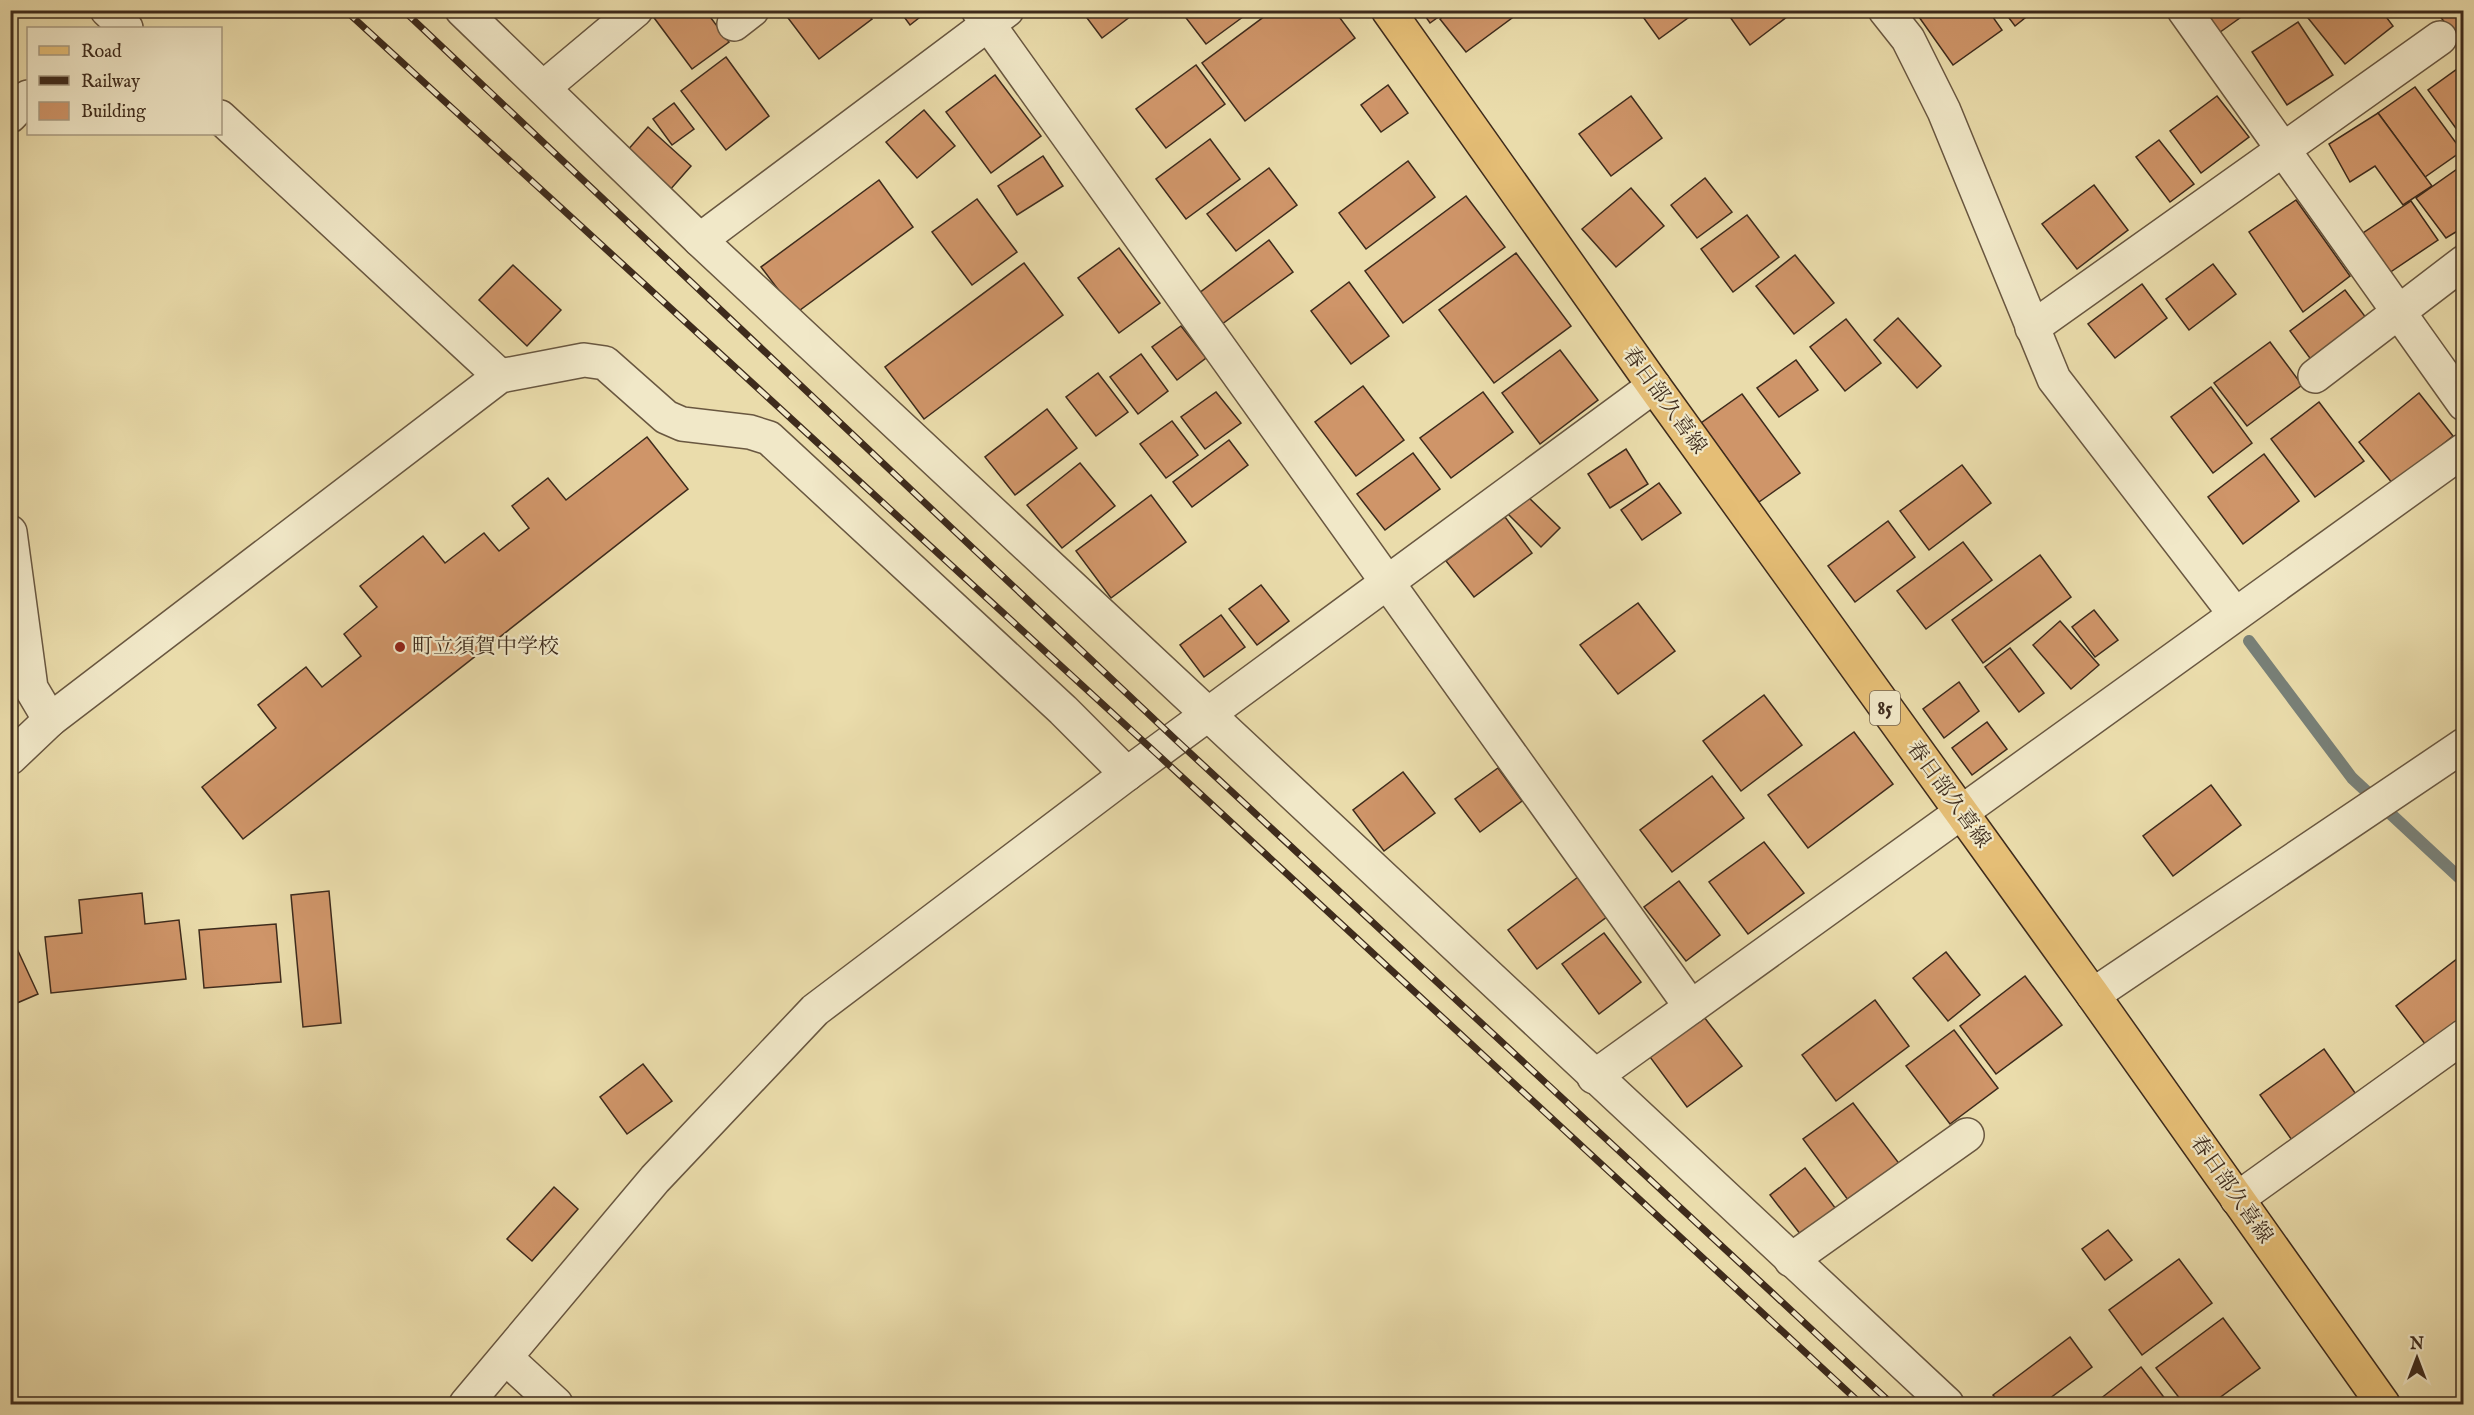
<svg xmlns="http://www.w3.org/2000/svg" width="2474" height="1415" font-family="'IM FELL English','Noto Serif JP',serif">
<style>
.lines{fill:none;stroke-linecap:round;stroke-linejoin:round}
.stream{stroke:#788078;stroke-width:12}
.building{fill:#cf9569;stroke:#3e2b1c;stroke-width:1.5}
.minor-casing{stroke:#695740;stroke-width:36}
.major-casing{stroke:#3e2b1c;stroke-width:36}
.minor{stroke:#f1e8c8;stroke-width:33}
.major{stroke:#e5be76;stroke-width:33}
.rail-casing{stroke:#3e2b1c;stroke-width:7}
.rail{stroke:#f1e8c8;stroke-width:4.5;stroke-dasharray:14;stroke-linecap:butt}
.poi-dot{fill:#8f2418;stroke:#f1e8c8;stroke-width:2}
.labels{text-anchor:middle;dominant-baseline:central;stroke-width:4.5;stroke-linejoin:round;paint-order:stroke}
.shield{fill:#f1e8c8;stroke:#746450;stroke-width:1.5}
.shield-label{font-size:20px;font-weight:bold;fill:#3e2b1c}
.street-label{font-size:21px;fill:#3e2b1c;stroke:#f1e8c8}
.poi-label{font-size:21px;fill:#3e2b1c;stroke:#f1e8c8;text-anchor:start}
</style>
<rect width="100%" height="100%" fill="#eadcab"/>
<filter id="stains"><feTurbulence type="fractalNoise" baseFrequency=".00333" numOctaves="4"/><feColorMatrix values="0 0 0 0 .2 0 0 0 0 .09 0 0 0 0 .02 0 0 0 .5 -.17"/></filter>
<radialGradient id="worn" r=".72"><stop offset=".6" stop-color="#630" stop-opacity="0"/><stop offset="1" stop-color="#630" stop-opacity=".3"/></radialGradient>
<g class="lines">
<path class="stream" d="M 2249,641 L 2352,778 L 2464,882"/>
</g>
<g class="building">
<path d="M 658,10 L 705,10 L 729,42 L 692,69 L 652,15 Z"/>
<path d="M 782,10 L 865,10 L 872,19 L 819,59 Z"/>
<path d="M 899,10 L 929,10 L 910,25 Z"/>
<path d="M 1081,10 L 1139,10 L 1102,38 Z"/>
<path d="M 1180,10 L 1250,10 L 1251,11 L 1206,44 Z"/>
<path d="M 1273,10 L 1334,10 L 1355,38 L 1245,121 L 1202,63 Z"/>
<path d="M 1421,10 L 1448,10 L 1430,23 Z"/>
<path d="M 1451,10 L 1513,10 L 1516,15 L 1466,52 L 1440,19 Z"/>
<path d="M 1638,10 L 1689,10 L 1692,15 L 1659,39 Z"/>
<path d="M 1725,10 L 1796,10 L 1750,45 Z"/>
<path d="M 1914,10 L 1988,10 L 2002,30 L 1953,65 Z"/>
<path d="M 2003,10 L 2035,10 L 2015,26 Z"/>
<path d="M 2199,10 L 2251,10 L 2216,35 Z"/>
<path d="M 2307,10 L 2381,10 L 2393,26 L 2345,64 L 2304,13 Z"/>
<path d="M 2435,10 L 2464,10 L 2464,31 L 2456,37 Z"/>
<path d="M 2298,22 L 2333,75 L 2287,105 L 2252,52 Z"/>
<path d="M 726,57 L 769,116 L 726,150 L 681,91 Z"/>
<path d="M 2464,64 L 2464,138 L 2463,138 L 2428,90 Z"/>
<path d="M 1196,65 L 1225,104 L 1166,148 L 1136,109 Z"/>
<path d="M 995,75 L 1041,136 L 991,173 L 946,112 Z"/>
<path d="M 1388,85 L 1408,113 L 1381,132 L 1361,105 Z"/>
<path d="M 2415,87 L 2462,151 L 2425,177 L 2378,113 Z"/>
<path d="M 1631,96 L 1662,138 L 1611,176 L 1579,134 Z"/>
<path d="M 2217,96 L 2249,137 L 2201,173 L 2170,131 Z"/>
<path d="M 674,103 L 694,129 L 672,145 L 653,119 Z"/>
<path d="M 924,110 L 955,146 L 917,178 L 886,142 Z"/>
<path d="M 2378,113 L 2432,186 L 2403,205 L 2375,166 L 2350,182 L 2329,144 Z"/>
<path d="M 648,127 L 691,166 L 669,191 L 626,152 Z"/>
<path d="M 1210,139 L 1240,179 L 1186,219 L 1156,179 Z"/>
<path d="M 2159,140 L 2194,184 L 2170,202 L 2136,157 Z"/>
<path d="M 1043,156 L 1063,186 L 1017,215 L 998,186 Z"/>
<path d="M 1408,161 L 1435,197 L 1366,249 L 1339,213 Z"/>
<path d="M 2460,167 L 2464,172 L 2464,227 L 2446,238 L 2416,198 Z"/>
<path d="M 1269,168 L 1297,205 L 1236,251 L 1207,214 Z"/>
<path d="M 1705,178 L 1732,212 L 1697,238 L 1671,205 Z"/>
<path d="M 879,180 L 913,227 L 796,313 L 761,267 Z"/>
<path d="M 2094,185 L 2128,230 L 2077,269 L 2042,224 Z"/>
<path d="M 1631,188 L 1664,226 L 1616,267 L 1582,229 Z"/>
<path d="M 1466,196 L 1505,247 L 1403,323 L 1365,271 Z"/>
<path d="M 977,199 L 1017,252 L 972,285 L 932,232 Z"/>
<path d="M 2296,200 L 2350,276 L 2303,312 L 2249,232 Z"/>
<path d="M 2411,201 L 2438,240 L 2389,273 L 2360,235 Z"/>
<path d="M 1747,215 L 1779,257 L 1733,292 L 1701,249 Z"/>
<path d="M 1269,240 L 1293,272 L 1214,330 L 1190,300 Z"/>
<path d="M 1119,248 L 1160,303 L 1119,333 L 1078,278 Z"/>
<path d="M 1516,253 L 1571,326 L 1494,383 L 1439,310 Z"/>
<path d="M 1795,255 L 1834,303 L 1794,334 L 1756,286 Z"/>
<path d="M 1024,263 L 1063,315 L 924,419 L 885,367 Z"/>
<path d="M 2213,264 L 2236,294 L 2189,330 L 2166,299 Z"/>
<path d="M 513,265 L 561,310 L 527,346 L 479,300 Z"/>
<path d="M 1349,282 L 1389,336 L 1351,364 L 1311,311 Z"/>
<path d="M 2142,284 L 2167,318 L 2115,358 L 2088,324 Z"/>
<path d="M 2345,290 L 2370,323 L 2315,365 L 2290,331 Z"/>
<path d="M 1898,318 L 1941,366 L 1917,388 L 1874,340 Z"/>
<path d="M 1846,319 L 1881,363 L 1845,391 L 1810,347 Z"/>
<path d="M 1181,326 L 1206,358 L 1177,380 L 1152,347 Z"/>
<path d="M 2270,342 L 2302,385 L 2247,426 L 2214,383 Z"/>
<path d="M 1560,350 L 1598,400 L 1540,444 L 1502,393 Z"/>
<path d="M 1141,354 L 1168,391 L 1138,414 L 1110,377 Z"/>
<path d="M 1796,360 L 1818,390 L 1779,417 L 1757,388 Z"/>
<path d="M 1098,373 L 1128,412 L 1096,436 L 1066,397 Z"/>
<path d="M 1363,386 L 1404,440 L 1356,476 L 1315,422 Z"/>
<path d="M 2211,387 L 2252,443 L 2213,473 L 2171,417 Z"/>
<path d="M 1216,392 L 1241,423 L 1205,449 L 1181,417 Z"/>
<path d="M 1483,392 L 1513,432 L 1451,478 L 1420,438 Z"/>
<path d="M 2419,393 L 2453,436 L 2393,484 L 2359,442 Z"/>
<path d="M 1742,394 L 1800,473 L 1759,502 L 1701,423 Z"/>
<path d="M 2319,402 L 2364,461 L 2315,497 L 2271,439 Z"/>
<path d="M 1047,409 L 1077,448 L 1015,495 L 985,457 Z"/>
<path d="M 1172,421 L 1198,455 L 1166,478 L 1140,444 Z"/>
<path d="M 647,437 L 688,489 L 243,839 L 202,787 L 276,728 L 258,705 L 306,667 L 322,687 L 361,656 L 344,634 L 377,607 L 360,586 L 423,536 L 445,563 L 484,533 L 499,551 L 529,528 L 512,506 L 548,478 L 566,500 Z"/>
<path d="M 1229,440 L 1248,465 L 1192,507 L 1173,482 Z"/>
<path d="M 1626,449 L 1648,484 L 1610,508 L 1588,474 Z"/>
<path d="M 1413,453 L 1440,489 L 1385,530 L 1357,494 Z"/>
<path d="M 2264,454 L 2299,501 L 2243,544 L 2208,497 Z"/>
<path d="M 1080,463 L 1115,506 L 1062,548 L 1027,505 Z"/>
<path d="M 1962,465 L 1991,503 L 1929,550 L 1900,511 Z"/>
<path d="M 1659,483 L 1681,513 L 1642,540 L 1621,510 Z"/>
<path d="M 1525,494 L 1560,528 L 1541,547 L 1507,513 Z"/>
<path d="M 1151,495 L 1186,542 L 1111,598 L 1076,551 Z"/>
<path d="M 1505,517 L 1532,553 L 1474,597 L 1446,561 Z"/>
<path d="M 1888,521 L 1915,557 L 1855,602 L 1828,566 Z"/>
<path d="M 1963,542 L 1992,580 L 1926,629 L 1897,591 Z"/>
<path d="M 2040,555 L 2071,597 L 1983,663 L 1952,620 Z"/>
<path d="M 1261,585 L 1289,621 L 1257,645 L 1229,609 Z"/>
<path d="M 1638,603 L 1675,651 L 1618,694 L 1580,645 Z"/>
<path d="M 2094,610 L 2118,640 L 2095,657 L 2072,627 Z"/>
<path d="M 1221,615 L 1245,647 L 1204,677 L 1180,645 Z"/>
<path d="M 2060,621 L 2099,665 L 2071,689 L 2033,645 Z"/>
<path d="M 2010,648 L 2044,693 L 2019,712 L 1985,667 Z"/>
<path d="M 1959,682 L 1979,711 L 1944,738 L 1923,709 Z"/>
<path d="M 1764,695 L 1802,745 L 1741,791 L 1703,741 Z"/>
<path d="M 1987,722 L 2007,749 L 1972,775 L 1952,748 Z"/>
<path d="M 1854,732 L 1893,784 L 1808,848 L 1768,795 Z"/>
<path d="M 1498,768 L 1522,801 L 1480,832 L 1455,799 Z"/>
<path d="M 1403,772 L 1435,813 L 1384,851 L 1353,810 Z"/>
<path d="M 1712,776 L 1744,818 L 1672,872 L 1640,830 Z"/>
<path d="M 2211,785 L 2241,825 L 2173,876 L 2143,836 Z"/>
<path d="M 1764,842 L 1804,893 L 1748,934 L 1709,882 Z"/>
<path d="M 1578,877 L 1608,916 L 1537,969 L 1508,930 Z"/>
<path d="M 1679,881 L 1720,935 L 1686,961 L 1644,907 Z"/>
<path d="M 329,891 L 341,1023 L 303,1027 L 291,895 Z"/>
<path d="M 142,893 L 145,924 L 179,920 L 186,979 L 51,993 L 45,937 L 82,933 L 79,900 Z"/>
<path d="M 276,924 L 281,982 L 204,988 L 199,930 Z"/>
<path d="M 1604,933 L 1641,982 L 1599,1014 L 1562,964 Z"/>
<path d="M 13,940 L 38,994 L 10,1006 L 10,941 Z"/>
<path d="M 1946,952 L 1980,995 L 1948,1021 L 1913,978 Z"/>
<path d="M 2462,955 L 2464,1030 L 2432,1053 L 2396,1006 Z"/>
<path d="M 2025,976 L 2062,1025 L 1996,1074 L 1960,1026 Z"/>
<path d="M 1875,1000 L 1909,1046 L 1836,1101 L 1802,1055 Z"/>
<path d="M 1704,1017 L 1742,1066 L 1687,1107 L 1650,1057 Z"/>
<path d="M 1954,1030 L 1998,1088 L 1950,1124 L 1906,1066 Z"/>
<path d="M 2324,1049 L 2358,1097 L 2294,1143 L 2260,1095 Z"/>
<path d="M 643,1064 L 672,1101 L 627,1134 L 600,1097 Z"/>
<path d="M 1853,1103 L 1901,1166 L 1851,1204 L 1803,1139 Z"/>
<path d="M 1805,1168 L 1836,1209 L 1801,1235 L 1770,1195 Z"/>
<path d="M 554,1187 L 578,1209 L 532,1261 L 507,1239 Z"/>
<path d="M 2108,1230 L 2132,1260 L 2105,1280 L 2082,1249 Z"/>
<path d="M 2179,1259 L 2212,1303 L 2142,1355 L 2109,1310 Z"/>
<path d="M 2223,1318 L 2260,1368 L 2211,1404 L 2184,1404 L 2156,1368 Z"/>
<path d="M 2070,1337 L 2092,1367 L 2042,1404 L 2001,1404 L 1993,1395 Z"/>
<path d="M 2141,1367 L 2169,1404 L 2104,1404 L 2100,1399 Z"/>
</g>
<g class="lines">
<defs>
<g id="minor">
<path d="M 107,10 L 126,28"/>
<path d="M 462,10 L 700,240 L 1947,1404"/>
<path d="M 978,10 L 1691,1007"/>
<path d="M 1885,10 L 1908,39 L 1944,111 L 2054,379 L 2235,614"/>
<path d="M 2184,10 L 2464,404"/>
<path d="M 734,24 L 752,10"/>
<path d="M 543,88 L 636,10"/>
<path d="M 10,116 L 28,97"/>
<path d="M 220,117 L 500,376"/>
<path d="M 700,240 L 1007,10"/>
<path d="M 2032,328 L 2440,38"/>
<path d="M 2315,376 L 2464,262"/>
<path d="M 10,532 L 31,688 L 50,720"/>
<path d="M 10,758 L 50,720 L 500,376 L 584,360 L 605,363 L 666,417 L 682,424 L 750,432 L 769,438 L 1063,710 L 1127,774"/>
<path d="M 2093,995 L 2464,745"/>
<path d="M 1594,1077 L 2464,450"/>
<path d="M 2237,1199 L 2464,1036"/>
<path d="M 1791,1260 L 1967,1135"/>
<path d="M 506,1358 L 556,1404"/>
<path d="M 466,1404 L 655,1179 L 815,1010 L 1127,774 L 1654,386"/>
</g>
<path id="major" d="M 1388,10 L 1654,386 L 2093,995 L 2383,1404"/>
</defs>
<use href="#minor" class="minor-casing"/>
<use href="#major" class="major-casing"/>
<use href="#minor" class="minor"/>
<use href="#major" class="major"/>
<defs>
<g id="rail">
<path d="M 345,10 L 1156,753 L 1861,1404"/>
<path d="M 403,10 L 1175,739 L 1892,1404"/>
</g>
</defs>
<use href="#rail" class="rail-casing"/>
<use href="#rail" class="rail"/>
</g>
<circle class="poi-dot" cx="400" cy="647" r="6"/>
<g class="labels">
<rect class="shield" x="1870" y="691" width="30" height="34" rx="4.5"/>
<g class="shield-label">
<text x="1885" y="708">85</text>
</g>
<g class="street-label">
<text transform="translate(1664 401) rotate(54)">春日部久喜線</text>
<text transform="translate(1948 795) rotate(54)">春日部久喜線</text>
<text transform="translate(2231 1190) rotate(55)">春日部久喜線</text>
</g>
<g class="poi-label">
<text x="412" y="647">町立須賀中学校</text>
</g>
</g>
<rect width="2474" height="1415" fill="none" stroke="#eadcab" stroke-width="36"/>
<rect x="12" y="12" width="2450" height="1391" fill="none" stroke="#3e2b1c" stroke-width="3"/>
<rect x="18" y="18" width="2438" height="1379" fill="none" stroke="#3e2b1c" stroke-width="1.5"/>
<rect x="27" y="27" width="195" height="108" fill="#f1e8c8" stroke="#a99c83" stroke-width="1.5"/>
<rect x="39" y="46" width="30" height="9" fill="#e5be76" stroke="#a99c83" stroke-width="1.5"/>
<text x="81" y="57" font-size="18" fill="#3e2b1c">Road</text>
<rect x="39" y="76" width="30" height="9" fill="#3e2b1c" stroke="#a99c83" stroke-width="1.5"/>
<text x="81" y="87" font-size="18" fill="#3e2b1c">Railway</text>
<rect x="39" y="102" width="30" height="18" fill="#cf9569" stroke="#a99c83" stroke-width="1.5"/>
<text x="81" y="117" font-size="18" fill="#3e2b1c">Building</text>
<g transform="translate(2417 1358)" stroke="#f1e8c8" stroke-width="4.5" paint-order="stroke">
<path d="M0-4.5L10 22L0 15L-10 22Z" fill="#3e2b1c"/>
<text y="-9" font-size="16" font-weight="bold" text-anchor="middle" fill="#3e2b1c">N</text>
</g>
<rect width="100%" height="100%" filter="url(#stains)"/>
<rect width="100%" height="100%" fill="url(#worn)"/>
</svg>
